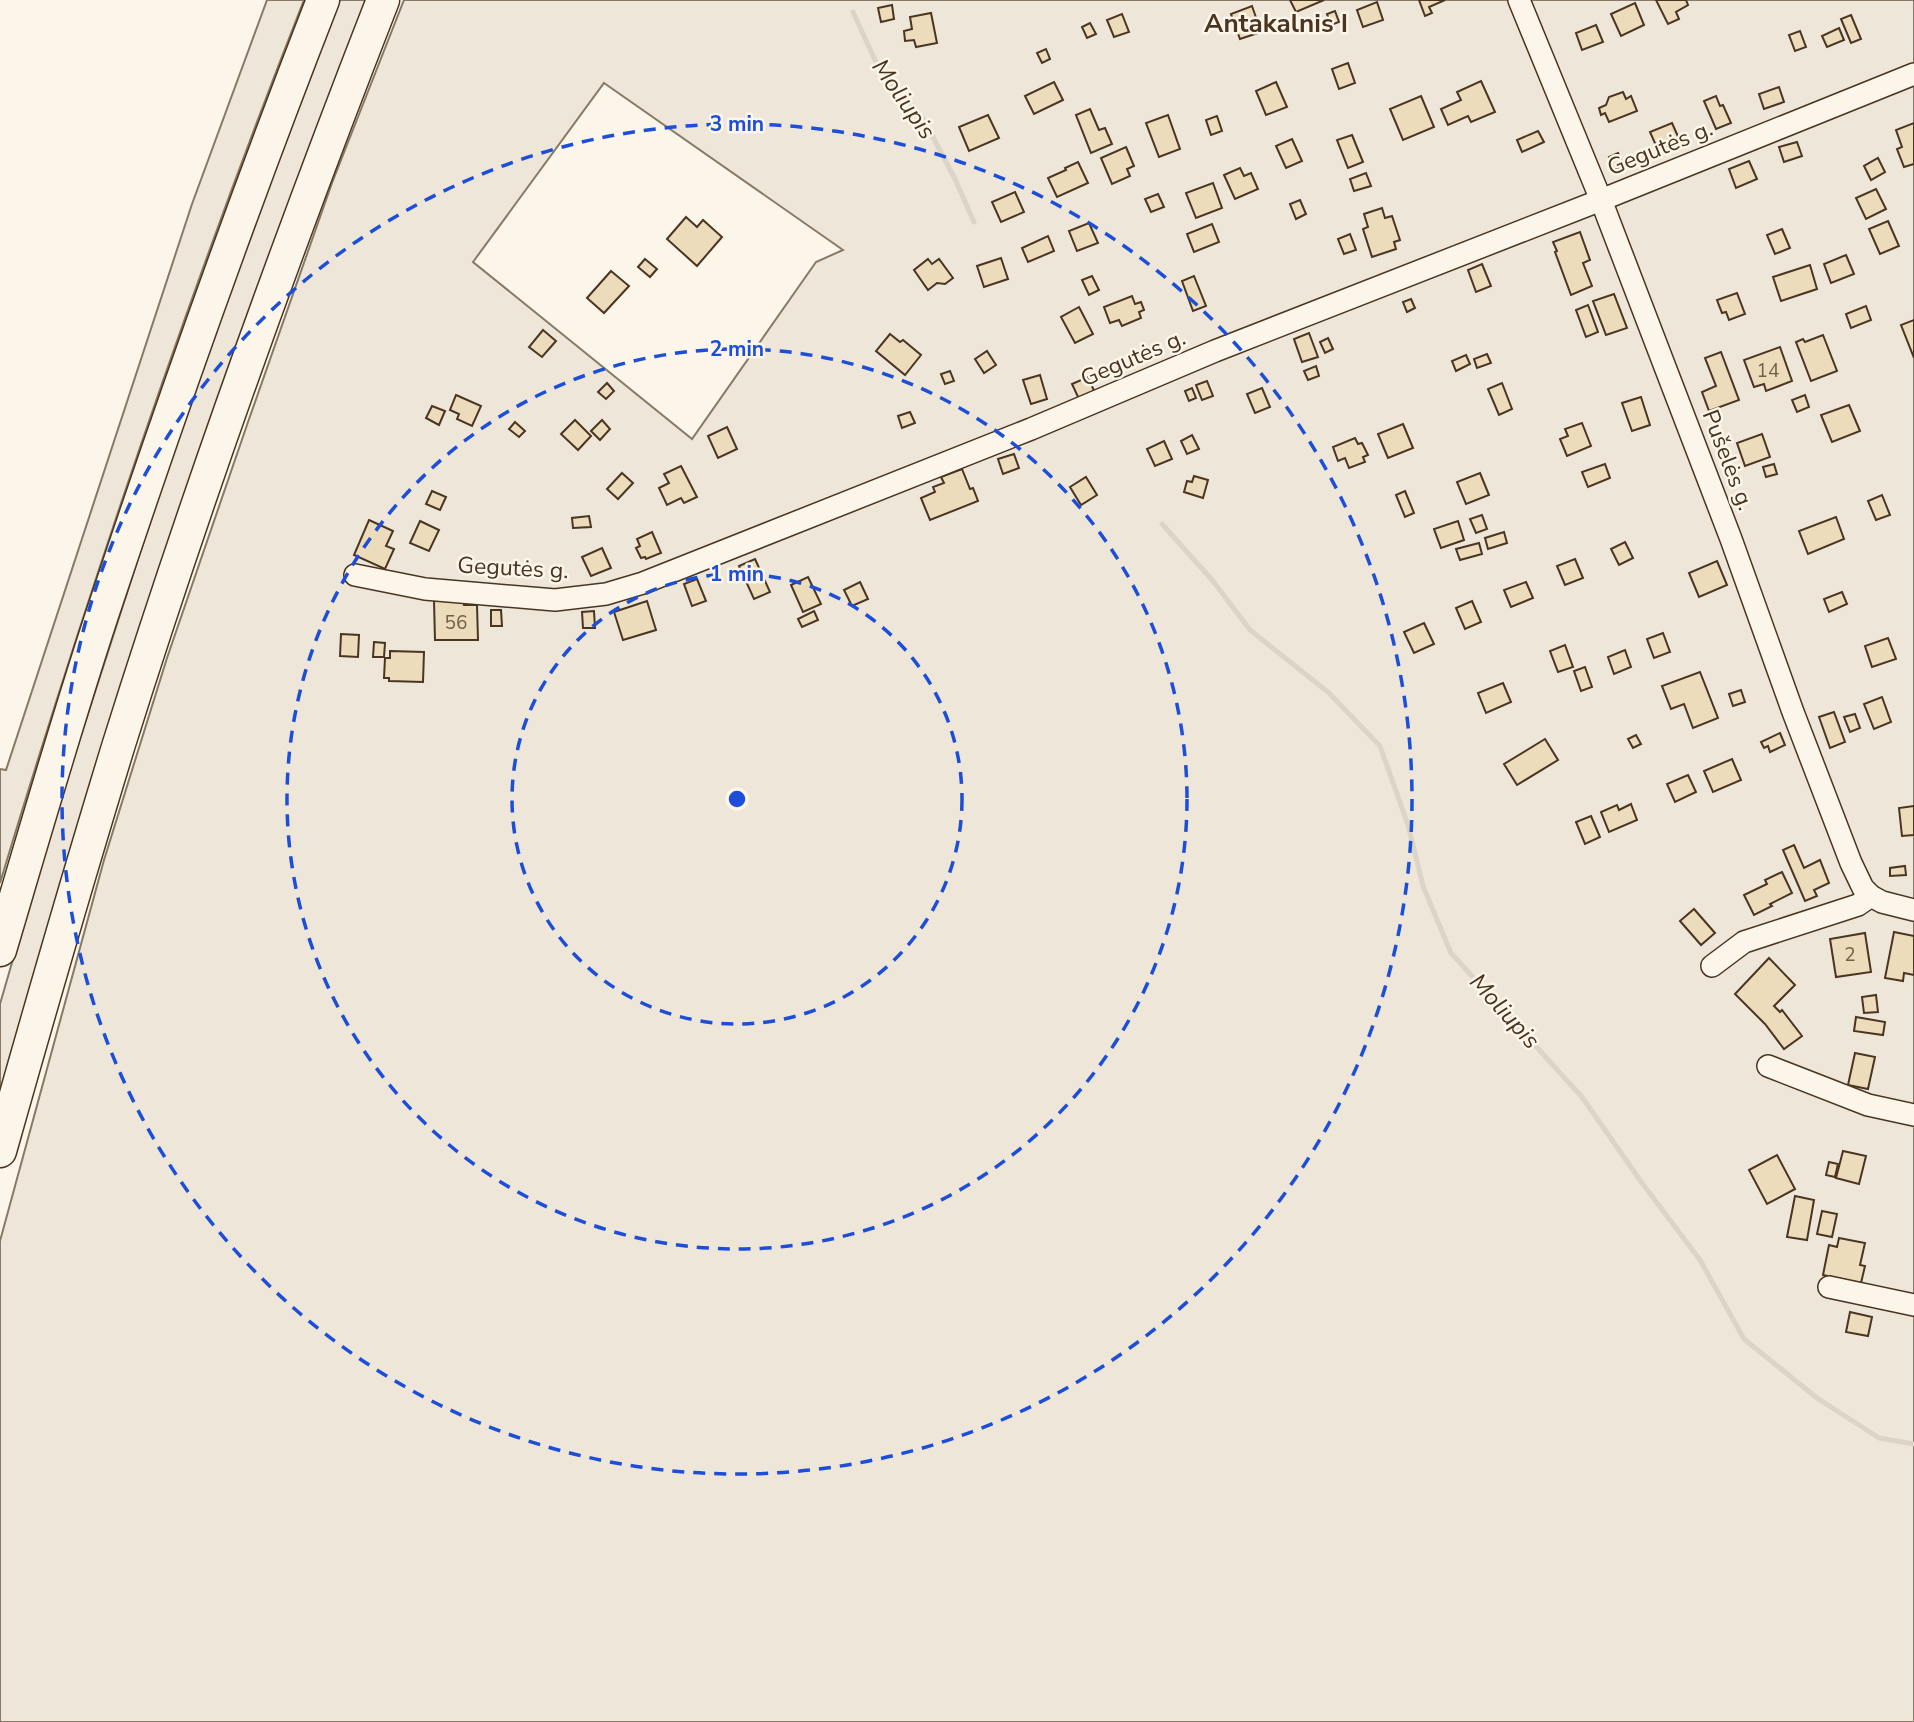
<svg xmlns="http://www.w3.org/2000/svg" width="1914" height="1722" font-family="'Nunito Sans',sans-serif">
<style>
.green{fill:#ede6d9;stroke:#887966;stroke-width:2;fill-rule:evenodd}
.lines{fill:none;stroke-linecap:round;stroke-linejoin:round}
.stream{stroke:#dcd4c6;stroke-width:5}
.building{fill:#ecdcbc;stroke:#4a3520;stroke-width:2}
.minor-casing{stroke:#4a3520;stroke-width:24}
.highway-casing{stroke:#4a3520;stroke-width:35}
.minor{stroke:#fbf6e9;stroke-width:21}
.highway{stroke:#fbf6e9;stroke-width:32}
.ring{fill:none;stroke:#1d4ed8;stroke-width:3.5;stroke-dasharray:12 9}
.labels{text-anchor:middle;dominant-baseline:central;stroke-width:5;stroke-linejoin:round;paint-order:stroke}
.number-label{font-size:19px;fill:#725f47}
.street-label{font-size:23px;fill:#4a3520;stroke:#fbf6e9}
.water-label{font-size:24px;font-style:italic;fill:#4a3520;stroke:#fbf6e9}
.quarter-label{font-size:26px;font-weight:bold;fill:#4a3520;stroke:#fbf6e9}
.centre{fill:#1d4ed8;stroke:#fbf6e9;stroke-width:3.5}
.ring-label{font-size:21px;text-anchor:middle;font-weight:bold;fill:#1d4ed8;stroke:#fbf6e9;stroke-width:5;stroke-linejoin:round;paint-order:stroke}
</style>
<rect width="100%" height="100%" fill="#fbf6e9"/>
<g class="green">
<path d="M 267,0 L 304,0 C 190,290 90,585 0,883 L 0,769 L 6,770 L 192,204 Z"/>
<path d="M 340,0 L 371,0 L 0,1107 L 0,1004 L 51,828 L 138,559 L 194,392 L 264,199 Z"/>
<path d="M 404,0 L 1914,0 L 1914,1722 L 0,1722 L 0,1241 L 104,860 L 167,658 L 248,422 L 332,183 ZM 604,83 L 843,250 L 816,262 L 692,439 L 473,262 Z"/>
</g>
<g class="lines">
<g class="stream">
<path d="M 853,12 L 880,71 L 924,120 L 955,179 L 974,222"/>
<path d="M 1162,524 L 1213,581 L 1250,630 L 1329,693 L 1380,746 L 1408,825 L 1423,886 L 1451,953 L 1582,1097 L 1642,1183 L 1700,1260 L 1744,1339 L 1817,1398 L 1879,1438 L 1914,1444"/>
</g>
</g>
<g class="building">
<path d="M 1290,0 L 1324,0 L 1296,12 Z"/>
<path d="M 1419,0 L 1445,0 L 1429,7 L 1432,13 L 1425,16 Z"/>
<path d="M 1656,0 L 1686,0 L 1688,5 L 1676,12 L 1679,19 L 1668,24 Z"/>
<path d="M 1377,2 L 1383,20 L 1363,27 L 1357,10 Z"/>
<path d="M 1635,3 L 1644,25 L 1621,36 L 1611,14 Z"/>
<path d="M 892,5 L 894,19 L 881,22 L 878,8 Z"/>
<path d="M 1252,6 L 1261,32 L 1240,39 L 1231,14 Z"/>
<path d="M 1335,11 L 1339,22 L 1331,25 L 1327,14 Z"/>
<path d="M 931,13 L 937,43 L 916,47 L 914,40 L 905,41 L 904,31 L 912,29 L 910,17 Z"/>
<path d="M 1122,14 L 1129,32 L 1114,37 L 1107,20 Z"/>
<path d="M 1851,15 L 1861,39 L 1851,43 L 1841,19 Z"/>
<path d="M 1090,23 L 1096,34 L 1087,38 L 1082,27 Z"/>
<path d="M 1596,25 L 1603,42 L 1582,50 L 1576,33 Z"/>
<path d="M 1839,28 L 1844,40 L 1827,47 L 1822,36 Z"/>
<path d="M 1800,31 L 1806,47 L 1795,51 L 1789,35 Z"/>
<path d="M 1046,49 L 1050,59 L 1042,63 L 1037,53 Z"/>
<path d="M 1348,63 L 1355,83 L 1339,89 L 1332,69 Z"/>
<path d="M 1481,81 L 1495,112 L 1471,122 L 1468,116 L 1448,125 L 1441,109 L 1461,100 L 1457,92 Z"/>
<path d="M 1054,82 L 1063,100 L 1034,114 L 1025,96 Z"/>
<path d="M 1276,82 L 1287,107 L 1266,115 L 1256,91 Z"/>
<path d="M 1779,87 L 1784,102 L 1764,109 L 1759,94 Z"/>
<path d="M 1623,92 L 1626,99 L 1631,96 L 1637,111 L 1609,122 L 1605,113 L 1601,115 L 1599,108 L 1606,105 L 1609,97 Z"/>
<path d="M 1421,96 L 1434,127 L 1403,140 L 1390,109 Z"/>
<path d="M 1716,96 L 1720,106 L 1723,105 L 1731,123 L 1716,129 L 1704,101 Z"/>
<path d="M 1090,109 L 1099,130 L 1105,128 L 1112,144 L 1091,153 L 1076,115 Z"/>
<path d="M 988,115 L 999,138 L 969,151 L 959,127 Z"/>
<path d="M 1168,115 L 1180,149 L 1159,157 L 1146,123 Z"/>
<path d="M 1217,116 L 1222,131 L 1211,135 L 1206,120 Z"/>
<path d="M 1672,123 L 1680,141 L 1658,150 L 1650,132 Z"/>
<path d="M 1914,123 L 1914,164 L 1904,167 L 1897,149 L 1902,147 L 1896,130 Z"/>
<path d="M 1538,131 L 1544,142 L 1522,152 L 1517,140 Z"/>
<path d="M 1352,135 L 1363,162 L 1348,168 L 1337,140 Z"/>
<path d="M 1292,139 L 1302,161 L 1286,168 L 1276,146 Z"/>
<path d="M 1797,142 L 1802,156 L 1784,162 L 1779,147 Z"/>
<path d="M 1126,147 L 1134,166 L 1127,169 L 1130,176 L 1112,184 L 1101,158 Z"/>
<path d="M 1618,153 L 1624,166 L 1614,170 L 1609,157 Z"/>
<path d="M 1878,158 L 1885,172 L 1871,180 L 1864,166 Z"/>
<path d="M 1749,161 L 1757,179 L 1736,188 L 1729,169 Z"/>
<path d="M 1078,162 L 1088,183 L 1057,197 L 1048,178 L 1066,170 L 1065,168 Z"/>
<path d="M 1240,168 L 1244,176 L 1251,173 L 1258,189 L 1235,199 L 1224,175 Z"/>
<path d="M 1366,173 L 1371,186 L 1354,191 L 1350,179 Z"/>
<path d="M 1213,183 L 1222,208 L 1196,218 L 1186,193 Z"/>
<path d="M 1876,189 L 1886,209 L 1866,219 L 1856,198 Z"/>
<path d="M 1015,192 L 1024,212 L 1001,222 L 992,202 Z"/>
<path d="M 1158,194 L 1164,207 L 1151,212 L 1145,199 Z"/>
<path d="M 1300,200 L 1306,214 L 1296,219 L 1290,204 Z"/>
<path d="M 1382,208 L 1385,218 L 1392,216 L 1400,240 L 1394,242 L 1396,249 L 1372,257 L 1363,229 L 1368,227 L 1364,214 Z"/>
<path d="M 686,217 L 697,227 L 703,220 L 722,237 L 697,266 L 667,239 Z"/>
<path d="M 1888,221 L 1899,246 L 1880,254 L 1869,229 Z"/>
<path d="M 1089,223 L 1098,243 L 1077,251 L 1069,231 Z"/>
<path d="M 1212,224 L 1219,242 L 1194,252 L 1187,234 Z"/>
<path d="M 1782,229 L 1790,248 L 1775,254 L 1767,235 Z"/>
<path d="M 1580,232 L 1590,260 L 1583,263 L 1592,286 L 1571,295 L 1555,252 L 1557,251 L 1553,242 Z"/>
<path d="M 1350,234 L 1356,250 L 1344,254 L 1338,239 Z"/>
<path d="M 1048,236 L 1054,251 L 1028,262 L 1022,248 Z"/>
<path d="M 1846,255 L 1854,274 L 1831,283 L 1824,264 Z"/>
<path d="M 1001,258 L 1008,279 L 984,287 L 977,266 Z"/>
<path d="M 645,259 L 657,269 L 650,277 L 638,267 Z"/>
<path d="M 928,259 L 932,264 L 939,259 L 953,278 L 945,284 L 937,283 L 928,290 L 914,270 Z"/>
<path d="M 1482,264 L 1491,286 L 1476,292 L 1468,270 Z"/>
<path d="M 1810,265 L 1817,289 L 1781,301 L 1773,277 Z"/>
<path d="M 611,271 L 629,286 L 604,313 L 587,298 Z"/>
<path d="M 1092,276 L 1099,290 L 1089,295 L 1082,280 Z"/>
<path d="M 1194,276 L 1206,306 L 1193,311 L 1182,281 Z"/>
<path d="M 1737,293 L 1745,314 L 1729,320 L 1726,312 L 1722,313 L 1717,300 Z"/>
<path d="M 1614,294 L 1627,328 L 1606,335 L 1593,301 Z"/>
<path d="M 1132,296 L 1135,304 L 1141,302 L 1144,310 L 1139,312 L 1141,318 L 1122,326 L 1119,320 L 1110,323 L 1104,307 Z"/>
<path d="M 1411,299 L 1415,308 L 1407,312 L 1403,302 Z"/>
<path d="M 1588,305 L 1598,332 L 1586,337 L 1576,310 Z"/>
<path d="M 1866,306 L 1871,320 L 1851,328 L 1846,314 Z"/>
<path d="M 1079,307 L 1093,334 L 1075,343 L 1061,317 Z"/>
<path d="M 1914,320 L 1914,358 L 1901,325 Z"/>
<path d="M 543,330 L 556,341 L 542,357 L 529,347 Z"/>
<path d="M 1309,333 L 1318,357 L 1302,362 L 1294,339 Z"/>
<path d="M 890,334 L 900,342 L 903,340 L 921,355 L 905,375 L 876,351 Z"/>
<path d="M 1823,335 L 1837,371 L 1811,381 L 1796,342 L 1803,339 L 1805,342 Z"/>
<path d="M 1328,338 L 1333,349 L 1325,353 L 1320,342 Z"/>
<path d="M 1780,347 L 1792,381 L 1766,391 L 1764,384 L 1754,387 L 1744,360 Z"/>
<path d="M 987,351 L 996,365 L 984,373 L 975,359 Z"/>
<path d="M 1721,352 L 1739,400 L 1709,411 L 1702,392 L 1716,386 L 1705,358 Z"/>
<path d="M 1487,354 L 1491,363 L 1477,368 L 1474,359 Z"/>
<path d="M 1466,355 L 1470,364 L 1456,371 L 1452,361 Z"/>
<path d="M 1316,366 L 1319,376 L 1308,380 L 1304,371 Z"/>
<path d="M 950,371 L 954,381 L 945,384 L 941,374 Z"/>
<path d="M 1040,375 L 1047,399 L 1031,404 L 1023,380 Z"/>
<path d="M 1088,377 L 1095,393 L 1079,399 L 1072,384 Z"/>
<path d="M 1207,381 L 1213,396 L 1202,400 L 1196,385 Z"/>
<path d="M 607,383 L 614,391 L 606,399 L 598,392 Z"/>
<path d="M 1502,383 L 1512,409 L 1499,415 L 1488,389 Z"/>
<path d="M 1192,388 L 1196,398 L 1189,401 L 1185,391 Z"/>
<path d="M 1262,388 L 1270,407 L 1255,413 L 1247,394 Z"/>
<path d="M 456,395 L 481,406 L 472,426 L 457,419 L 459,414 L 450,410 Z"/>
<path d="M 1805,395 L 1809,407 L 1797,412 L 1792,400 Z"/>
<path d="M 1641,397 L 1650,425 L 1632,431 L 1622,403 Z"/>
<path d="M 1849,405 L 1860,431 L 1832,442 L 1821,415 Z"/>
<path d="M 432,406 L 445,411 L 439,425 L 426,418 Z"/>
<path d="M 910,412 L 915,423 L 902,428 L 898,416 Z"/>
<path d="M 575,420 L 591,436 L 578,450 L 561,434 Z"/>
<path d="M 602,420 L 610,429 L 600,440 L 591,431 Z"/>
<path d="M 515,422 L 525,431 L 519,437 L 509,429 Z"/>
<path d="M 1582,423 L 1591,446 L 1567,456 L 1560,439 L 1568,436 L 1565,429 Z"/>
<path d="M 1403,424 L 1413,448 L 1388,458 L 1378,434 Z"/>
<path d="M 727,427 L 737,449 L 718,458 L 708,436 Z"/>
<path d="M 1762,434 L 1770,457 L 1745,466 L 1737,443 Z"/>
<path d="M 1192,435 L 1199,449 L 1187,454 L 1181,441 Z"/>
<path d="M 1355,438 L 1358,444 L 1362,443 L 1368,455 L 1363,457 L 1365,462 L 1349,468 L 1345,458 L 1338,461 L 1333,447 Z"/>
<path d="M 1164,441 L 1172,459 L 1155,466 L 1147,449 Z"/>
<path d="M 1014,454 L 1019,468 L 1003,474 L 998,459 Z"/>
<path d="M 1605,464 L 1610,478 L 1588,487 L 1582,472 Z"/>
<path d="M 1774,464 L 1777,474 L 1766,477 L 1763,467 Z"/>
<path d="M 681,466 L 697,497 L 684,503 L 681,498 L 667,505 L 659,488 L 669,483 L 664,474 Z"/>
<path d="M 962,469 L 970,489 L 973,488 L 978,501 L 930,520 L 921,498 L 935,492 L 933,487 L 944,483 L 941,477 Z"/>
<path d="M 622,473 L 633,483 L 618,499 L 607,489 Z"/>
<path d="M 1480,473 L 1489,495 L 1466,504 L 1457,482 Z"/>
<path d="M 1194,476 L 1208,480 L 1203,498 L 1184,492 L 1187,481 L 1192,482 Z"/>
<path d="M 1086,477 L 1097,495 L 1081,505 L 1070,487 Z"/>
<path d="M 432,491 L 446,497 L 440,510 L 426,504 Z"/>
<path d="M 1405,491 L 1414,513 L 1405,517 L 1396,495 Z"/>
<path d="M 1882,495 L 1890,515 L 1876,520 L 1868,501 Z"/>
<path d="M 1482,515 L 1487,529 L 1476,533 L 1470,519 Z"/>
<path d="M 589,516 L 591,527 L 573,528 L 572,518 Z"/>
<path d="M 1836,517 L 1844,539 L 1808,554 L 1799,531 Z"/>
<path d="M 369,520 L 393,531 L 386,546 L 394,549 L 385,569 L 354,555 Z"/>
<path d="M 420,521 L 439,530 L 429,551 L 410,543 Z"/>
<path d="M 1458,521 L 1464,540 L 1441,548 L 1434,529 Z"/>
<path d="M 652,532 L 661,553 L 646,559 L 645,557 L 641,558 L 636,548 L 640,546 L 637,539 Z"/>
<path d="M 1504,532 L 1507,543 L 1488,549 L 1485,538 Z"/>
<path d="M 1625,542 L 1633,558 L 1619,565 L 1611,549 Z"/>
<path d="M 1479,543 L 1482,554 L 1460,560 L 1456,549 Z"/>
<path d="M 602,548 L 611,568 L 591,576 L 582,557 Z"/>
<path d="M 755,559 L 770,592 L 754,599 L 739,566 Z"/>
<path d="M 1575,559 L 1583,578 L 1565,585 L 1557,566 Z"/>
<path d="M 1717,561 L 1727,585 L 1699,597 L 1689,573 Z"/>
<path d="M 808,577 L 821,604 L 803,612 L 791,585 Z"/>
<path d="M 697,579 L 706,601 L 692,606 L 684,584 Z"/>
<path d="M 860,582 L 868,599 L 852,606 L 844,590 Z"/>
<path d="M 1526,582 L 1533,598 L 1511,607 L 1504,590 Z"/>
<path d="M 1842,592 L 1847,604 L 1829,612 L 1824,599 Z"/>
<path d="M 434,601 L 463,601 L 464,605 L 477,605 L 478,640 L 435,640 Z"/>
<path d="M 647,601 L 656,630 L 623,640 L 614,612 Z"/>
<path d="M 1472,601 L 1481,622 L 1465,629 L 1456,608 Z"/>
<path d="M 491,610 L 501,610 L 502,626 L 491,626 Z"/>
<path d="M 594,611 L 595,628 L 583,628 L 582,612 Z"/>
<path d="M 814,611 L 818,620 L 802,627 L 798,619 Z"/>
<path d="M 1424,623 L 1434,644 L 1414,653 L 1404,632 Z"/>
<path d="M 1663,633 L 1670,652 L 1654,658 L 1647,639 Z"/>
<path d="M 341,634 L 359,635 L 358,657 L 340,656 Z"/>
<path d="M 1888,638 L 1896,659 L 1872,667 L 1865,646 Z"/>
<path d="M 374,642 L 385,643 L 384,657 L 373,657 Z"/>
<path d="M 1565,645 L 1573,667 L 1558,672 L 1550,651 Z"/>
<path d="M 1625,650 L 1631,667 L 1614,674 L 1608,657 Z"/>
<path d="M 390,651 L 424,652 L 423,682 L 389,681 L 389,678 L 384,678 L 385,658 L 390,658 Z"/>
<path d="M 1585,667 L 1592,687 L 1581,691 L 1574,671 Z"/>
<path d="M 1700,672 L 1718,718 L 1693,728 L 1684,704 L 1671,709 L 1662,686 Z"/>
<path d="M 1503,683 L 1511,702 L 1486,713 L 1478,693 Z"/>
<path d="M 1741,690 L 1745,702 L 1733,706 L 1729,694 Z"/>
<path d="M 1882,697 L 1891,722 L 1874,729 L 1864,704 Z"/>
<path d="M 1834,712 L 1845,742 L 1830,748 L 1819,717 Z"/>
<path d="M 1855,714 L 1860,728 L 1850,732 L 1844,717 Z"/>
<path d="M 1780,733 L 1785,745 L 1770,752 L 1768,746 L 1764,748 L 1761,742 Z"/>
<path d="M 1636,735 L 1641,744 L 1633,748 L 1628,739 Z"/>
<path d="M 1545,739 L 1558,760 L 1517,785 L 1504,764 Z"/>
<path d="M 1732,759 L 1741,780 L 1713,792 L 1704,771 Z"/>
<path d="M 1688,775 L 1696,792 L 1675,802 L 1667,784 Z"/>
<path d="M 1631,804 L 1637,820 L 1609,832 L 1601,812 L 1617,805 L 1619,810 Z"/>
<path d="M 1914,806 L 1914,835 L 1902,836 L 1899,808 Z"/>
<path d="M 1591,816 L 1600,837 L 1585,844 L 1576,822 Z"/>
<path d="M 1794,845 L 1804,868 L 1820,860 L 1829,883 L 1814,890 L 1817,896 L 1805,901 L 1783,850 Z"/>
<path d="M 1905,866 L 1906,875 L 1890,876 L 1890,868 Z"/>
<path d="M 1782,872 L 1792,893 L 1770,904 L 1772,906 L 1754,915 L 1744,895 L 1767,884 L 1765,880 Z"/>
<path d="M 1694,909 L 1715,933 L 1701,945 L 1680,921 Z"/>
<path d="M 1894,932 L 1914,936 L 1914,975 L 1904,973 L 1903,981 L 1885,978 Z"/>
<path d="M 1865,933 L 1871,972 L 1836,977 L 1830,939 Z"/>
<path d="M 1769,958 L 1795,985 L 1774,1006 L 1780,1012 L 1782,1010 L 1802,1036 L 1784,1049 L 1765,1024 L 1735,994 Z"/>
<path d="M 1876,995 L 1878,1012 L 1864,1013 L 1862,997 Z"/>
<path d="M 1856,1017 L 1885,1022 L 1883,1035 L 1854,1031 Z"/>
<path d="M 1855,1053 L 1875,1057 L 1868,1089 L 1848,1085 Z"/>
<path d="M 1843,1151 L 1866,1156 L 1859,1184 L 1836,1178 Z"/>
<path d="M 1777,1155 L 1795,1189 L 1767,1204 L 1749,1170 Z"/>
<path d="M 1829,1162 L 1838,1164 L 1835,1177 L 1826,1175 Z"/>
<path d="M 1795,1196 L 1814,1200 L 1807,1240 L 1787,1237 Z"/>
<path d="M 1822,1211 L 1837,1214 L 1832,1237 L 1817,1234 Z"/>
<path d="M 1839,1238 L 1865,1243 L 1860,1265 L 1865,1266 L 1861,1283 L 1823,1275 L 1829,1245 L 1837,1247 Z"/>
<path d="M 1850,1312 L 1872,1317 L 1868,1336 L 1846,1332 Z"/>
</g>
<g class="lines">
<defs>
<g id="minor">
<path d="M 1519,0 L 1601,200 L 1731,539 L 1793,712 L 1851,863 L 1863,888 L 1871,896 L 1882,902 L 1914,910"/>
<path d="M 355,575 L 425,589 L 555,600 L 606,594 L 643,583 L 1031,429 L 1215,351 L 1601,200 L 1914,74"/>
<path d="M 1712,966 L 1744,942 L 1858,905 L 1871,896"/>
<path d="M 1768,1066 L 1868,1105 L 1914,1115"/>
<path d="M 1829,1287 L 1914,1305"/>
</g>
<g id="highway">
<path d="M 0,950 C 35,832 69,713 108,597 C 175,396 246,197 323,0"/>
<path d="M 0,1151 C 38,1016 77,881 118,747 C 197,495 287,246 383,0"/>
</g>
</defs>
<use href="#minor" class="minor-casing"/>
<use href="#highway" class="highway-casing"/>
<use href="#minor" class="minor"/>
<use href="#highway" class="highway"/>
</g>
<g class="ring">
<circle cx="737" cy="799" r="225"/>
<circle cx="737" cy="799" r="450"/>
<circle cx="737" cy="799" r="675"/>
</g>
<g class="labels">
<g class="number-label">
<text x="1768" y="371">14</text>
<text x="456" y="623">56</text>
<text x="1850" y="955">2</text>
</g>
<g class="street-label">
<text transform="translate(1660 148) rotate(-22)">Gegutės g.</text>
<text transform="translate(1133 358) rotate(-23)">Gegutės g.</text>
<text transform="translate(1728 460) rotate(69)">Pušelės g.</text>
<text transform="translate(513 568) rotate(3)">Gegutės g.</text>
</g>
<g class="water-label">
<text transform="translate(904 99) rotate(55)">Moliupis</text>
<text transform="translate(1505 1011) rotate(48)">Moliupis</text>
</g>
<g class="quarter-label">
<text x="1276" y="23">Antakalnis I</text>
</g>
</g>
<circle cx="737" cy="799" r="10" class="centre"/>
<g class="ring-label">
<text x="737" y="131">3 min</text>
<text x="737" y="356">2 min</text>
<text x="737" y="581">1 min</text>
</g>
</svg>
